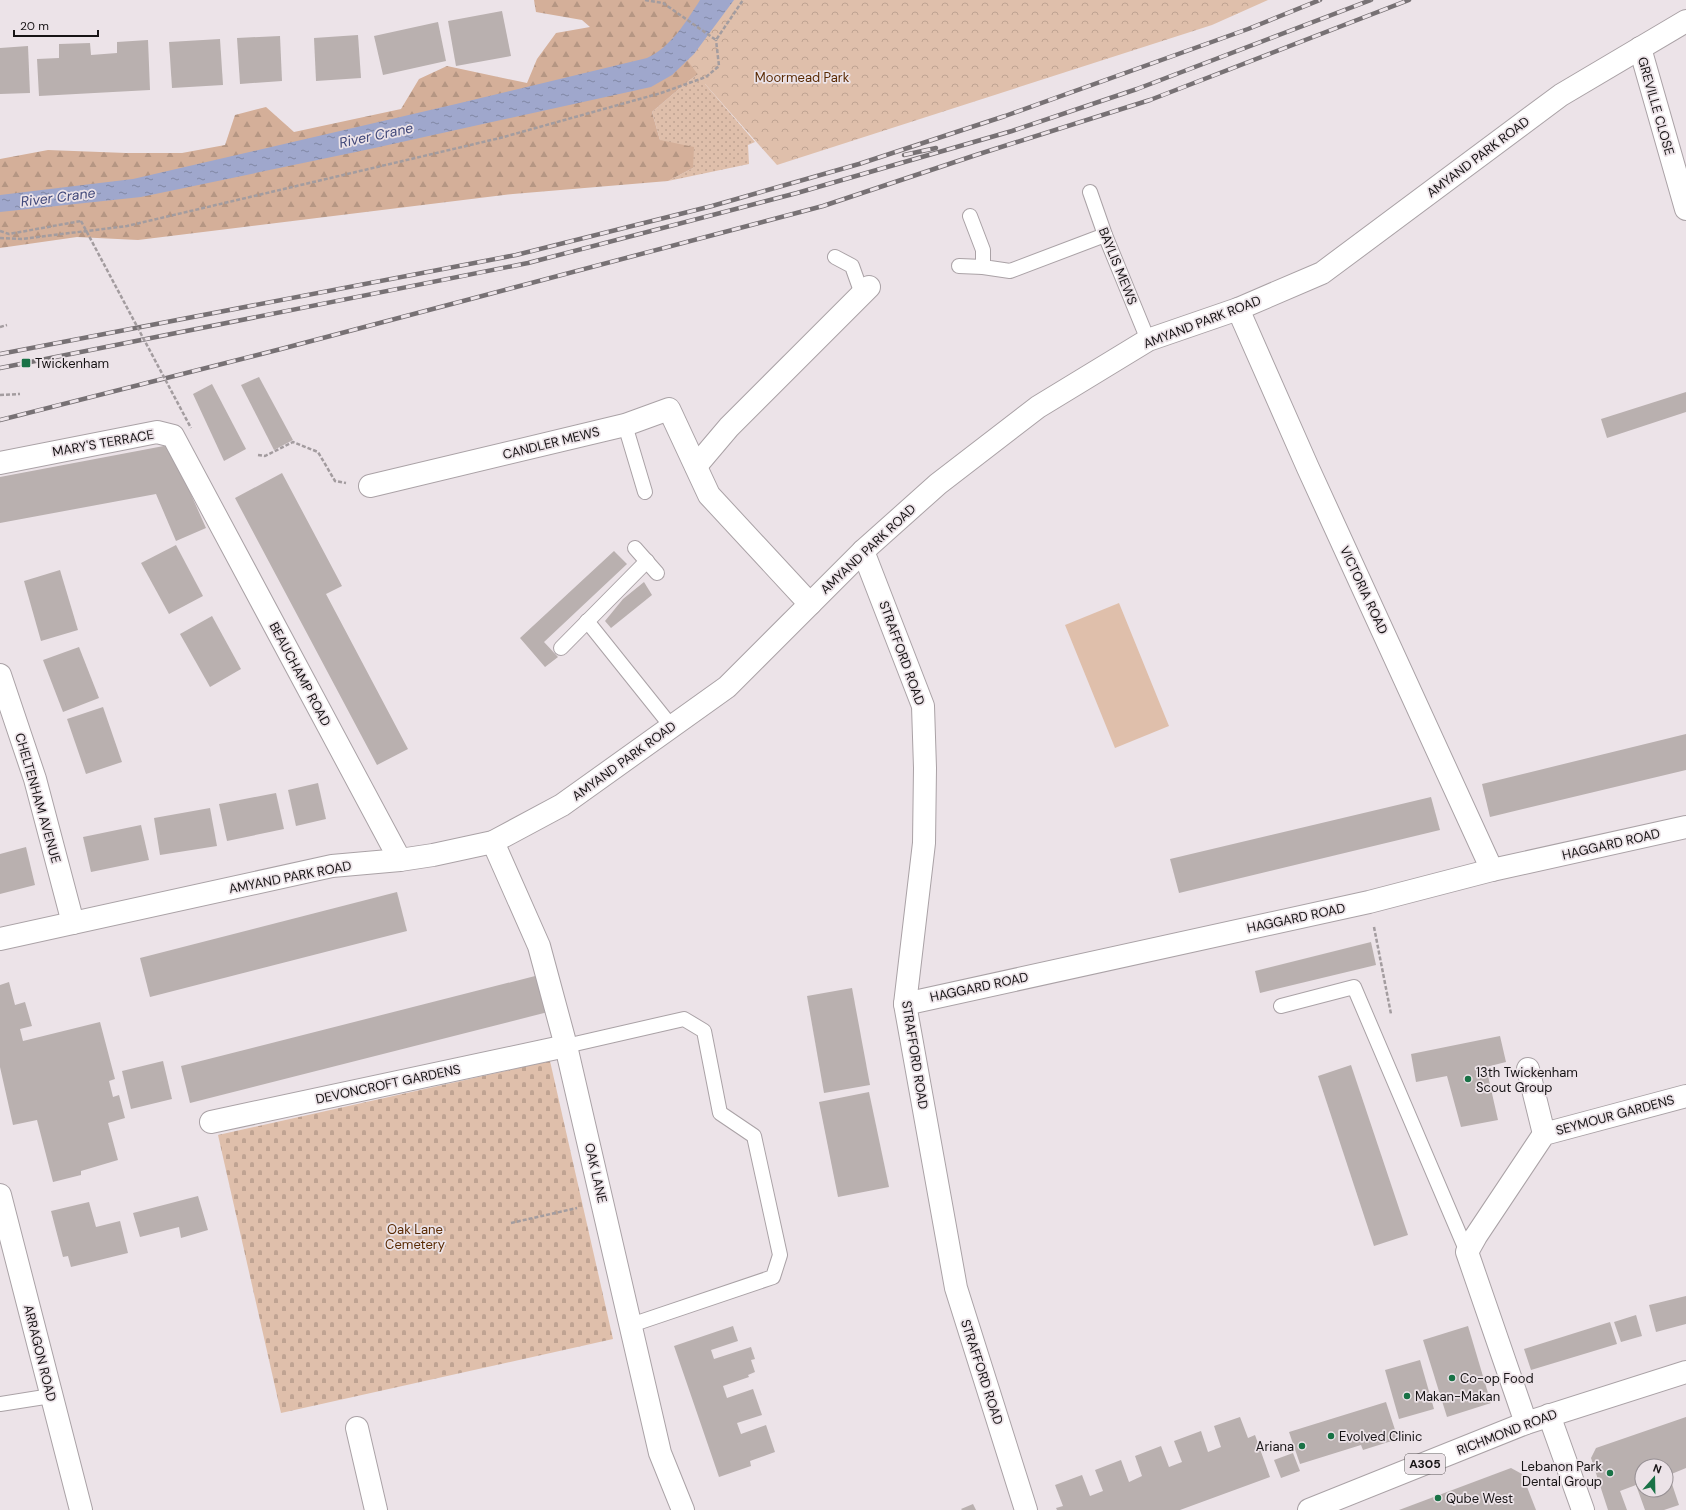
<svg xmlns="http://www.w3.org/2000/svg" width="1686" height="1510" font-family="'DM Sans',sans-serif">
<style>
.grass{fill:url(#grass-dots)}
.forest{fill:url(#forest-firs)}
.cemetery{fill:url(#cemetery-stones)}
.park{fill:url(#park-crowns)}
.pitch{fill:#dfbfab}
.water{fill:url(#water-ripples)}
.building{fill:#b9b0af;fill-rule:evenodd}
.lines{fill:none;stroke-linecap:round;stroke-linejoin:round}
.lane-casing{stroke:#aaa2a6;stroke-width:16}
.street-casing{stroke:#aaa2a6;stroke-width:24}
.primary-casing{stroke:#aaa2a6;stroke-width:24}
.path{stroke:#a39c9f;stroke-width:2.5;stroke-dasharray:4 2;stroke-linecap:butt}
.lane{stroke:#fff;stroke-width:14}
.street{stroke:#fff;stroke-width:22}
.primary{stroke:#fff;stroke-width:22}
.rail-casing{stroke:#777174;stroke-width:4.5}
.rail{stroke:#ece3e8;stroke-width:3;stroke-dasharray:9;stroke-linecap:butt}
.path-bridge{stroke:#a39c9f;stroke-width:2.5;stroke-dasharray:4 2;stroke-linecap:butt}
.poi-dot{fill:#197246;stroke:#ece3e8;stroke-width:1.5}
.labels{text-anchor:middle;dominant-baseline:central;stroke-width:3.5;stroke-linejoin:round;paint-order:stroke}
.shield{fill:#ece3e8;stroke:#575254;stroke-width:1}
.shield-label{font-size:12px;font-weight:bold;fill:#171415}
.park-label{font-size:13px;fill:#592a03;stroke:#ece3e8}
.street-label{font-size:13px;fill:#171415;stroke:#ece3e8}
.poi-label{font-size:13px;fill:#171415;stroke:#ece3e8;text-anchor:start}
.water-label{font-size:14px;font-style:italic;fill:#40487a;stroke:#ece3e8}
</style>
<defs>
<pattern id="grass-dots" width="8" height="8" patternUnits="userSpaceOnUse"><rect width="8" height="8" fill="#dfbfab"/><path d="M2 2h.1M6 6h.1" fill="none" stroke="#bfa392" stroke-width="1.8" stroke-linecap="round"/></pattern>
<pattern id="forest-firs" width="22" height="20" patternUnits="userSpaceOnUse"><rect width="22" height="20" fill="#d4af99"/><path d="M5 1l3.5 6h-7zM16 11l3.5 6h-7z" fill="#b59683"/></pattern>
<pattern id="cemetery-stones" width="16" height="16" patternUnits="userSpaceOnUse"><rect width="16" height="16" fill="#dfbfab"/><path d="M2 7V4a2 2 0 0 1 4 0v3zM10 15v-3a2 2 0 0 1 4 0v3z" fill="#bfa392"/></pattern>
<pattern id="park-crowns" width="20" height="18" patternUnits="userSpaceOnUse"><rect width="20" height="18" fill="#dfbfab"/><path d="M2 6a3 3 0 1 1 6 0M12 15a3 3 0 1 1 6 0" fill="none" stroke="#bfa392"/></pattern>
<pattern id="water-ripples" width="26" height="14" patternUnits="userSpaceOnUse"><rect width="26" height="14" fill="#9fa7cc"/><path d="M2 4q2-2 4 0t4 0M15 11q2-2 4 0t4 0" fill="none" stroke="#8187a4"/></pattern>
</defs>
<rect width="100%" height="100%" fill="#ece3e8"/>
<path class="grass" d="M 706,68 L 705,84 L 755,142 L 748,145 L 749,164 L 668,181 L 693,168 L 660,140 L 652,112 L 686,83 Z"/>
<path class="forest" d="M 534,0 L 745,0 L 706,68 L 686,83 L 652,112 L 660,140 L 694,147 L 693,168 L 668,181 L 513,194 L 138,240 L 77,237 L 0,248 L 0,159 L 48,150 L 126,153 L 182,153 L 225,145 L 235,115 L 266,107 L 294,132 L 401,109 L 419,79 L 447,66 L 527,83 L 537,59 L 556,33 L 590,27 L 582,20 L 536,12 Z"/>
<path class="cemetery" d="M 550,1061 L 613,1339 L 281,1413 L 218,1135 Z"/>
<path class="park" d="M 729,0 L 1268,0 L 1212,25 L 777,165 L 705,84 L 687,60 Z"/>
<path class="pitch" d="M 1119,603 L 1169,726 L 1115,748 L 1065,625 Z"/>
<path class="water" d="M 700,0 L 734,0 L 694,54 L 672,75 L 651,87 L 370,149 L 141,197 L 0,212 L 0,195 L 133,179 L 456,104 L 647,58 C 671,47 686,22 700,0 Z"/>
<g class="building">
<path d="M 502,11 L 511,56 L 456,66 L 448,21 Z"/>
<path d="M 438,22 L 446,61 L 383,75 L 374,36 Z"/>
<path d="M 358,35 L 361,78 L 316,81 L 314,38 Z"/>
<path d="M 280,36 L 282,81 L 240,84 L 237,38 Z"/>
<path d="M 220,39 L 223,85 L 172,88 L 169,42 Z"/>
<path d="M 148,40 L 150,90 L 39,96 L 37,59 L 59,58 L 59,44 L 90,43 L 91,55 L 117,53 L 117,42 Z"/>
<path d="M 28,46 L 30,93 L 0,94 L 0,48 Z"/>
<path d="M 259,377 L 293,440 L 274,450 L 241,385 Z"/>
<path d="M 212,384 L 246,449 L 224,461 L 193,394 Z"/>
<path d="M 1686,392 L 1686,412 L 1607,438 L 1601,419 Z"/>
<path d="M 169,445 L 206,528 L 176,541 L 156,494 L 0,523 L 0,477 Z"/>
<path d="M 282,473 L 342,586 L 326,594 L 408,749 L 377,765 L 235,498 Z"/>
<path d="M 176,545 L 203,596 L 169,614 L 141,563 Z"/>
<path d="M 614,551 L 627,564 L 544,642 L 558,657 L 545,667 L 520,638 Z"/>
<path d="M 60,570 L 78,630 L 41,641 L 24,581 Z"/>
<path d="M 644,582 L 652,595 L 611,628 L 605,621 L 623,599 Z"/>
<path d="M 212,616 L 241,669 L 210,687 L 180,634 Z"/>
<path d="M 79,647 L 99,698 L 63,712 L 43,660 Z"/>
<path d="M 103,707 L 122,762 L 86,774 L 67,719 Z"/>
<path d="M 1686,734 L 1686,770 L 1490,817 L 1482,784 Z"/>
<path d="M 318,783 L 326,819 L 296,826 L 288,790 Z"/>
<path d="M 276,793 L 284,829 L 227,841 L 219,804 Z"/>
<path d="M 1431,797 L 1440,830 L 1179,893 L 1170,859 Z"/>
<path d="M 210,808 L 217,846 L 160,855 L 154,818 Z"/>
<path d="M 141,825 L 149,860 L 91,872 L 83,837 Z"/>
<path d="M 26,847 L 35,885 L 0,894 L 0,854 Z"/>
<path d="M 397,892 L 407,931 L 150,997 L 140,958 Z"/>
<path d="M 1371,942 L 1376,965 L 1260,993 L 1255,971 Z"/>
<path d="M 539,975 L 548,1012 L 190,1103 L 181,1066 Z"/>
<path d="M 9,982 L 15,1005 L 25,1002 L 32,1026 L 20,1029 L 23,1041 L 100,1022 L 115,1079 L 109,1081 L 113,1097 L 119,1095 L 125,1118 L 108,1123 L 118,1160 L 81,1171 L 81,1175 L 53,1182 L 37,1120 L 13,1125 L 0,1067 L 0,985 Z"/>
<path d="M 852,988 L 870,1085 L 824,1093 L 807,996 Z"/>
<path d="M 1500,1036 L 1506,1062 L 1486,1067 L 1498,1120 L 1461,1127 L 1447,1076 L 1416,1082 L 1411,1054 Z"/>
<path d="M 163,1061 L 172,1099 L 131,1109 L 122,1071 Z"/>
<path d="M 1351,1065 L 1408,1235 L 1374,1246 L 1318,1076 Z"/>
<path d="M 869,1092 L 889,1187 L 838,1197 L 819,1102 Z"/>
<path d="M 198,1196 L 208,1230 L 181,1238 L 179,1227 L 140,1237 L 133,1213 Z"/>
<path d="M 89,1202 L 96,1227 L 120,1221 L 128,1253 L 71,1267 L 68,1256 L 63,1257 L 51,1211 Z"/>
<path d="M 1686,1296 L 1686,1324 L 1656,1332 L 1649,1305 Z"/>
<path d="M 1636,1315 L 1642,1336 L 1621,1342 L 1614,1322 Z"/>
<path d="M 1610,1322 L 1617,1344 L 1531,1370 L 1524,1349 Z"/>
<path d="M 733,1326 L 738,1341 L 711,1350 L 714,1359 L 751,1347 L 755,1359 L 751,1360 L 755,1372 L 748,1375 L 749,1377 L 723,1386 L 727,1398 L 753,1389 L 762,1415 L 737,1423 L 741,1434 L 766,1425 L 775,1452 L 750,1461 L 751,1466 L 719,1477 L 674,1346 Z"/>
<path d="M 1468,1326 L 1491,1403 L 1447,1417 L 1423,1340 Z"/>
<path d="M 1420,1360 L 1434,1409 L 1399,1419 L 1385,1370 Z"/>
<path d="M 1386,1402 L 1398,1439 L 1363,1450 L 1361,1445 L 1300,1464 L 1289,1432 Z"/>
<path d="M 1240,1417 L 1248,1438 L 1255,1435 L 1270,1477 L 1180,1510 L 1057,1510 L 1056,1508 L 1063,1506 L 1055,1485 L 1082,1475 L 1090,1496 L 1103,1491 L 1095,1470 L 1121,1460 L 1129,1482 L 1142,1476 L 1135,1456 L 1161,1446 L 1169,1467 L 1182,1462 L 1174,1441 L 1201,1431 L 1208,1452 L 1221,1447 L 1214,1426 Z"/>
<path d="M 1686,1417 L 1686,1468 L 1669,1475 L 1679,1505 L 1664,1510 L 1645,1510 L 1636,1485 L 1620,1491 L 1627,1510 L 1608,1510 L 1591,1458 L 1596,1448 ZM 1642,1466 L 1666,1466 L 1666,1490 L 1642,1490 Z"/>
<path d="M 1293,1453 L 1300,1471 L 1281,1478 L 1274,1460 Z"/>
<path d="M 1511,1468 L 1522,1474 L 1536,1510 L 1399,1510 Z"/>
<path d="M 973,1504 L 976,1510 L 962,1510 L 961,1509 Z"/>
</g>
<g class="lines">
<defs>
<g id="lane">
<path d="M 1090,192 L 1105,235 L 1148,340"/>
<path d="M 970,216 L 983,250 L 983,267 L 1010,271 L 1105,235"/>
<path d="M 835,257 L 852,266 L 862,294"/>
<path d="M 959,266 L 983,267"/>
<path d="M 625,425 L 645,492"/>
<path d="M 635,548 L 657,573"/>
<path d="M 587,621 L 671,726"/>
<path d="M 561,648 L 647,561"/>
<path d="M 1281,1006 L 1354,987 L 1467,1252"/>
<path d="M 566,1046 L 684,1019 L 704,1031 L 720,1113 L 754,1136 L 780,1255 L 773,1277 L 631,1325"/>
<path d="M 0,1404 L 51,1396"/>
</g>
<g id="street">
<path d="M 1640,48 L 1686,209"/>
<path d="M 1238,309 L 1308,468 L 1492,870"/>
<path d="M 0,463 L 157,432 L 173,436 L 400,860"/>
<path d="M 696,466 L 729,427 L 869,287"/>
<path d="M 370,486 L 625,425 L 669,409 L 709,495 L 810,604"/>
<path d="M 863,551 L 923,706 L 925,768 L 924,843 L 905,1004 L 956,1288 L 1026,1510"/>
<path d="M 0,675 L 35,779 L 73,923"/>
<path d="M 493,842 L 539,946 L 566,1046 L 660,1453 L 683,1510"/>
<path d="M 0,939 L 332,866 L 400,860 L 433,855 L 493,842 L 562,805 L 727,687 L 863,551 L 938,484 L 1038,407 L 1148,340 L 1238,309 L 1322,273 L 1561,95 L 1686,21"/>
<path d="M 905,1004 L 1369,902 L 1492,870 L 1686,827"/>
<path d="M 1528,1069 L 1544,1134"/>
<path d="M 211,1122 L 566,1046"/>
<path d="M 0,1195 L 81,1510"/>
<path d="M 1549,1415 L 1583,1510"/>
<path d="M 1526,1423 L 1467,1252 L 1476,1236 L 1544,1134 L 1686,1096"/>
<path d="M 357,1428 L 376,1510"/>
</g>
<path id="primary" d="M 1309,1510 L 1526,1423 L 1686,1372"/>
</defs>
<use href="#lane" class="lane-casing"/>
<use href="#street" class="street-casing"/>
<use href="#primary" class="primary-casing"/>
<g class="path">
<path d="M 645,0 L 663,3 L 716,40 L 743,0"/>
<path d="M 0,231 L 9,234 L 81,221"/>
<path d="M 0,238 L 22,239 L 127,226 L 500,138 L 661,93 L 706,77 L 719,66 L 716,40"/>
<path d="M 0,327 L 7,325"/>
<path d="M 0,395 L 20,394"/>
<path d="M 258,455 L 265,456 L 293,442 L 318,452 L 335,481 L 346,483"/>
<path d="M 1374,927 L 1391,1014"/>
<path d="M 511,1223 L 577,1208"/>
</g>
<use href="#lane" class="lane"/>
<use href="#street" class="street"/>
<use href="#primary" class="primary"/>
<defs>
<g id="rail">
<path d="M 904,155 L 936,148"/>
<path d="M 0,354 L 516,255 L 712,206 L 859,164 L 1005,116 L 1248,29 L 1320,0"/>
<path d="M 0,368 L 528,263 L 797,193 L 1012,131 L 1137,89 L 1371,0"/>
<path d="M 0,420 L 281,349 L 823,206 L 976,155 L 1150,100 L 1409,0"/>
</g>
</defs>
<use href="#rail" class="rail-casing"/>
<use href="#rail" class="rail"/>
<path class="path-bridge" d="M 81,221 L 191,428"/>
</g>
<g class="poi-dot">
<rect x="21" y="358" width="10" height="10" rx="2"/>
<circle cx="1468" cy="1079" r="4"/>
<circle cx="1452" cy="1378" r="4"/>
<circle cx="1407" cy="1396" r="4"/>
<circle cx="1331" cy="1436" r="4"/>
<circle cx="1302" cy="1446" r="4"/>
<circle cx="1610" cy="1473" r="4"/>
<circle cx="1438" cy="1498" r="4"/>
</g>
<g class="labels">
<rect class="shield" x="1405" y="1454" width="40" height="20" rx="3"/>
<g class="shield-label">
<text x="1425" y="1464">A305</text>
</g>
<g class="park-label">
<text x="802" y="77">Moormead Park</text>
<text x="415" y="1229">Oak Lane<tspan x="415" dy="15">Cemetery</tspan></text>
</g>
<g class="street-label">
<text transform="translate(1656 106) rotate(74)">GREVILLE CLOSE</text>
<text transform="translate(1478 157) rotate(-37)">AMYAND PARK ROAD</text>
<text transform="translate(1118 266) rotate(68)">BAYLIS MEWS</text>
<text transform="translate(1202 322) rotate(-21)">AMYAND PARK ROAD</text>
<text transform="translate(103 443) rotate(-10)">MARY'S TERRACE</text>
<text transform="translate(551 443) rotate(-14)">CANDLER MEWS</text>
<text transform="translate(868 549) rotate(-43)">AMYAND PARK ROAD</text>
<text transform="translate(1364 590) rotate(65)">VICTORIA ROAD</text>
<text transform="translate(902 653) rotate(70)">STRAFFORD ROAD</text>
<text transform="translate(300 674) rotate(62)">BEAUCHAMP ROAD</text>
<text transform="translate(624 761) rotate(-36)">AMYAND PARK ROAD</text>
<text transform="translate(38 798) rotate(74)">CHELTENHAM AVENUE</text>
<text transform="translate(1611 844) rotate(-13)">HAGGARD ROAD</text>
<text transform="translate(290 877) rotate(-11)">AMYAND PARK ROAD</text>
<text transform="translate(1296 918) rotate(-12)">HAGGARD ROAD</text>
<text transform="translate(979 987) rotate(-12)">HAGGARD ROAD</text>
<text transform="translate(915 1055) rotate(81)">STRAFFORD ROAD</text>
<text transform="translate(388 1084) rotate(-12)">DEVONCROFT GARDENS</text>
<text transform="translate(1615 1115) rotate(-15)">SEYMOUR GARDENS</text>
<text transform="translate(596 1173) rotate(77)">OAK LANE</text>
<text transform="translate(40 1353) rotate(76)">ARRAGON ROAD</text>
<text transform="translate(982 1372) rotate(72)">STRAFFORD ROAD</text>
<text transform="translate(1507 1432) rotate(-21)">RICHMOND ROAD</text>
</g>
<g class="poi-label">
<text x="35" y="363">Twickenham</text>
<text x="1476" y="1072">13th Twickenham<tspan x="1476" dy="15">Scout Group</tspan></text>
<text x="1460" y="1378">Co-op Food</text>
<text x="1415" y="1396">Makan-Makan</text>
<text x="1339" y="1436">Evolved Clinic</text>
<text x="1294" y="1446" text-anchor="end">Ariana</text>
<text x="1602" y="1466" text-anchor="end">Lebanon Park<tspan x="1602" dy="15">Dental Group</tspan></text>
<text x="1446" y="1498">Qube West</text>
</g>
<g class="water-label">
<text transform="translate(376 135) rotate(-12)">River Crane</text>
<text transform="translate(58 197) rotate(-7)">River Crane</text>
</g>
</g>
<g transform="translate(1654 1478) rotate(20)"><circle r="19" fill="#ece3e8" stroke="#979094"/>
<path d="M0-3L7 15L0 10L-7 15Z" fill="#197246"/>
<text y="-6" font-size="11" font-weight="bold" text-anchor="middle" fill="#171415">N</text>
</g>
<path d="M14 30v6h84v-6" fill="none" stroke="#171415" stroke-width="2"/>
<text x="20" y="30" font-size="12" fill="#171415" stroke="#ece3e8" stroke-width="3" paint-order="stroke">20 m</text>
</svg>
